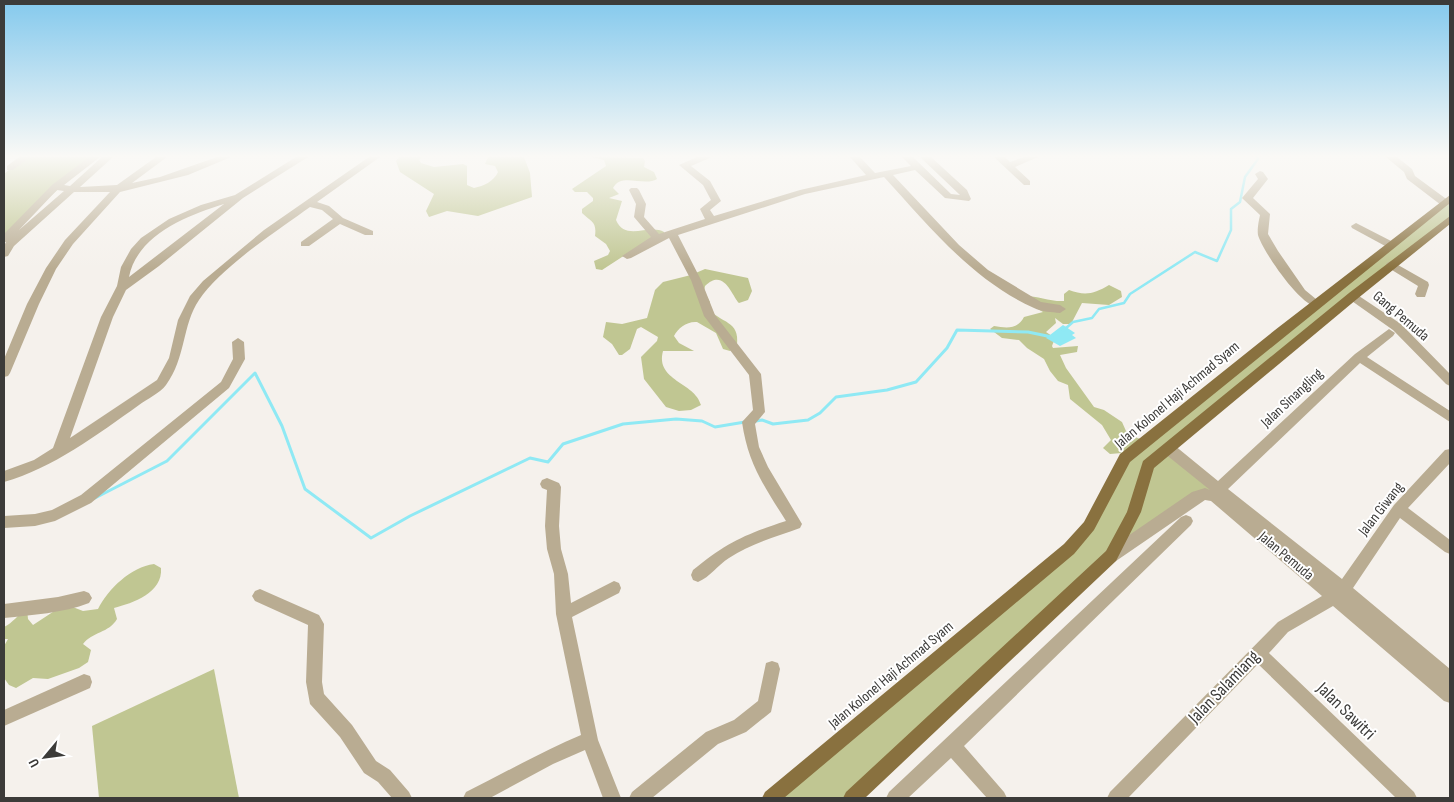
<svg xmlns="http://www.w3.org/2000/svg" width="1454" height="802" font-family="'Sofia Sans Condensed',sans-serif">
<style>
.green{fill:#c0c692}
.water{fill:#8fe9f4}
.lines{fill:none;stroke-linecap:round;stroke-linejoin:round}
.stream-far1{stroke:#8fe9f4;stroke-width:2.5}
.stream{stroke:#8fe9f4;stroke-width:3}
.minor{fill:#b9ac92;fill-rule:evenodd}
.major{fill:#89713f;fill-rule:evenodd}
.labels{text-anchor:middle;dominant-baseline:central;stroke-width:4;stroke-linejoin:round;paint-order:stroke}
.street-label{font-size:15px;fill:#3c3b39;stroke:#fff}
.near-street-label{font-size:18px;fill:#3c3b39;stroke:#fff}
</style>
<rect width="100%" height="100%" fill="#f5f1ec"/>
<g class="green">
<path d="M 25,157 L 95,157 L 21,222 L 4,241 L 4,174 Z"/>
<path d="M 399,157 L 422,157 L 419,160 L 421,163 L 434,167 L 463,164 L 467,166 L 467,185 L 474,188 C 484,186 494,181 498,172 L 495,166 L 485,164 L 488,157 L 524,157 L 530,173 L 532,197 L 478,216 L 447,211 L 429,217 L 426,211 L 434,194 L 400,172 L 396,161 Z"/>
<path d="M 592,157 L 643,158 L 645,161 L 644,167 L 654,172 L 657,179 C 644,187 621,172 613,188 L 619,194 L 609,198 L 622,201 L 616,220 C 625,242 650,223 664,232 L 664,236 L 622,257 L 602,270 L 596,269 L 594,261 L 608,255 L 610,251 L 606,244 L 595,236 C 597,221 591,222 582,213 L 582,209 L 593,201 L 593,198 L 587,192 L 575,192 L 572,189 L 606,166 L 604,160 Z"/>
<path d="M 1450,198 L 1450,218 L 1169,449 L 1450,679 L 1450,695 L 1335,597 L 1205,494 L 1112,556 L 852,798 L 771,798 L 1085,530 L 1122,453 L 1110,454 L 1103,448 L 1111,440 L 1102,425 L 1070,399 L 1068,385 L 1058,381 L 1050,371 L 1044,359 L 1027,348 L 1019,340 L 1002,338 L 990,329 L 994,326 C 1006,328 1017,330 1024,317 L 1043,312 L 1017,297 C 1031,293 1048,302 1064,301 L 1064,294 L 1069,290 C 1085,296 1094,294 1109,285 L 1121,291 L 1122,297 L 1109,305 L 1082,303 L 1071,324 L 1063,324 L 1055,318 L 1056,323 L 1046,332 L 1055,338 L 1052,346 L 1053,348 L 1078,346 L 1077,352 L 1060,355 L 1066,368 L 1094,407 L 1104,410 L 1122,422 L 1126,431 L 1132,436 L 1146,441 Z"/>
<path d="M 705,269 L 748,278 L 752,291 L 748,300 L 739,303 C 732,296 724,267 705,286 L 704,291 L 710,302 L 708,308 C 721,324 740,320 737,345 L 730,351 L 723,349 L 716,333 L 697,322 C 687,321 678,328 674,336 L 679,343 L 694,351 L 663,351 C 655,381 695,382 701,405 L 691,410 L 679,411 L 666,407 L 644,379 L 641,357 L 657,341 L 658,337 L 641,327 L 637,329 L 630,349 L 622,355 L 619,355 L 612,344 L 603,337 L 606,322 L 622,324 L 647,318 L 655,290 L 663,282 L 691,275 Z"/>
<path d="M 154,564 L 161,568 C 163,593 133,603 114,608 L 117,619 C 109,633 92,632 83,644 L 91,650 L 88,662 L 79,668 L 48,679 L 33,678 L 16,688 L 9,685 L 4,678 L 4,646 L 8,639 L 4,639 L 4,627 C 13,623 18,614 27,609 L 28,619 L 33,625 L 65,604 L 83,611 L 98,609 C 108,589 131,567 154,564 Z"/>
<path d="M 214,669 L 239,798 L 99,798 L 92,726 Z"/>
</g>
<path class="water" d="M 1063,325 L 1075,333 L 1072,335 L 1076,338 L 1060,346 L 1046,338 Z"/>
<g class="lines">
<path class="stream-far1" d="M 1065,329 L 1073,322 L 1092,318 L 1099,309 L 1124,303 L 1130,294 L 1195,252 L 1217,261 L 1231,230 L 1231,209 L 1240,202 L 1245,177 L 1258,159 L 1257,157"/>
<g class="stream">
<path d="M 1063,330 L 1066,328"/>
<path d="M 756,421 L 762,420 L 773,424 L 808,420 L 820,413 L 836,397 L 887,390 L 916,382 L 947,348 L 957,330 L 1028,332 L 1052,337"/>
<path d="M 95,498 L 167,461 L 255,373 L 282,426 L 305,489 L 371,538 L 410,516 L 530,458 L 548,462 L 563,444 L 623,424 L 676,419 L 702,421 L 715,427 L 745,422"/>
</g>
<g class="minor">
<path d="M 19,157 L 30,157 L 13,170 L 7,170 L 7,166 Z"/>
<path d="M 89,157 L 100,157 L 64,185 L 70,186 L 102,157 L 113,157 L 80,187 L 117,185 L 156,157 L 167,157 L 132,183 L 160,177 L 217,157 L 231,157 L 188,175 L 120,192 L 73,244 L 56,269 L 39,304 L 10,373 L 8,376 L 4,377 L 4,359 L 27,304 L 46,268 L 65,240 L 110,192 L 74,192 L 14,246 L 8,256 L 4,257 L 4,246 L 6,242 L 4,242 L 4,234 L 52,185 ZM 57,190 L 64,191 L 19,230 Z"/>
<path d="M 296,157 L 308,157 L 243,198 L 159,266 L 126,290 L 113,317 L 70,438 L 157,380 L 169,358 L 178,320 L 190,296 L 203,281 L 264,230 L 369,157 L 380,157 L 317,202 L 329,206 L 343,218 L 373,231 L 373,235 L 365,235 L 340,224 L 309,246 L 301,246 L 301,242 L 333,219 L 322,210 L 310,207 C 277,231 221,267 199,300 C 182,325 186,358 166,385 C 160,393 147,399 139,405 C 97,435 53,468 4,482 L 4,471 L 34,460 L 53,448 L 101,317 L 117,286 L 121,267 L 131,249 L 141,238 L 169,219 L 201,205 L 235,195 ZM 224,204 L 129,277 C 137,235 188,215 224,204 Z"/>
<path d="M 697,157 L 712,157 L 691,166 L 710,181 L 721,201 L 710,210 L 714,216 L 800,190 L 866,175 L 850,157 L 860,157 L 875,173 L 911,166 L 902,157 L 913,157 L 951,194 L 960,195 L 920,157 L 931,157 L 967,190 L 971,199 L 969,201 L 945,198 L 915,170 L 893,175 L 959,245 L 988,270 L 1041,302 L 1060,305 L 1066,309 L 1060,313 C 1052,312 1041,312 1034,308 C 972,280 929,226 884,177 L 805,194 L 678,235 L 701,280 L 715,315 L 761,374 L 765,412 L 755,424 L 759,447 L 768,467 L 802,524 L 800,528 C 775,537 750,544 729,558 C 718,565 710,577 698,582 L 693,580 L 691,575 L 693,570 C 726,543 745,534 786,521 C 764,486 748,464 742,422 L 753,410 L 749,375 L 704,316 L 691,280 L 669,238 L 631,258 L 627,259 L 622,256 L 651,237 L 634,217 L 636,204 L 629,190 L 631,188 L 637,188 L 639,190 L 646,204 L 644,217 L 659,234 L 705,219 L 700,209 L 711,200 L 703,185 L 679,165 Z"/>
<path d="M 994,157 L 1005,157 L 1010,162 L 1024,157 L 1038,157 L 1015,167 L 1030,181 L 1030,185 L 1024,185 Z"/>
<path d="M 1386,157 L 1397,157 L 1412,169 L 1415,176 L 1449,201 L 1449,205 L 1441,205 L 1407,179 L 1404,172 Z"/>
<path d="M 1260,171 L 1263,172 L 1268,179 L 1253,198 L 1270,214 L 1268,234 L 1278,251 L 1305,290 L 1322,304 L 1320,307 C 1303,311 1262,250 1258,235 C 1257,229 1259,220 1260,215 L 1242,198 L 1258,179 L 1255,174 Z"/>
<path d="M 1356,223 L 1395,243 L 1396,245 L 1395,247 L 1387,247 L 1352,228 L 1351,226 Z"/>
<path d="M 1391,261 L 1428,282 L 1429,285 L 1425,297 L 1417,297 L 1415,294 L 1418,286 L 1387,267 L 1386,265 L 1387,263 Z"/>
<path d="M 1353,292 L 1401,324 L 1450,374 L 1450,386 L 1446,384 L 1393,330 L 1349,299 L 1347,296 Z"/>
<path d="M 1389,329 L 1395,333 L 1393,336 L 1367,357 L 1450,411 L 1450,422 L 1360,363 L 1228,489 L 1342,579 L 1394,505 L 1445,450 L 1450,449 L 1450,463 L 1408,508 L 1450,540 L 1450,554 L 1445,552 L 1400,518 L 1353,588 L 1450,669 L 1450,703 L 1444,701 L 1333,606 L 1288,632 L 1269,653 L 1414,792 L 1417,798 L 1396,798 L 1258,664 L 1128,798 L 1107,798 L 1110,792 L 1278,622 L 1322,596 L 1211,501 L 1205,500 L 1116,561 L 1111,562 L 1106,561 L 1104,556 L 1106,551 L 1192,492 L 1205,488 L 1210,490 L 1164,453 L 1162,449 L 1164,445 L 1174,445 L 1218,481 L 1355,354 Z"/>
<path d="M 238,338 L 244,342 L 245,359 L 229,388 L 91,503 L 55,521 L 35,526 L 4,528 L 4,516 L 35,514 L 52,510 L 81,495 L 221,382 L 233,359 L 232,342 Z"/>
<path d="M 547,478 L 559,483 L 561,487 L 559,526 L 561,549 L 568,574 L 571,603 L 614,581 L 619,583 L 621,588 L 619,593 L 572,617 L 598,740 L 621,798 L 603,798 L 585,750 L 553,764 L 490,798 L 463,798 L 466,792 C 504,773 541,752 581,735 L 556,614 L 554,574 L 547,549 L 545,526 L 547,490 L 542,488 L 540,484 L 542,480 Z"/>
<path d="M 1186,515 L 1191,517 L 1193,521 L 1191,525 L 964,746 L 1004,792 L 1007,798 L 987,798 L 951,758 L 908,798 L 886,798 L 889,792 L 1181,517 Z"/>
<path d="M 260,589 L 319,615 L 324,624 L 322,682 L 324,694 L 352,725 L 376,761 L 390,770 L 409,792 L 412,798 L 392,798 L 378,782 L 364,773 L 340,737 L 310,704 L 306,682 L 308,625 L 255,601 L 252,596 L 255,591 Z"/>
<path d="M 84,591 L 89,593 L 92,598 L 89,603 C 63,613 32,615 4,618 L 4,604 L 58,597 Z"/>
<path d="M 772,661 L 778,663 L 780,669 L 771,712 L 746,732 L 718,744 L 652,798 L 629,798 L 632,792 L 706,732 L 734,720 L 758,701 L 766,663 Z"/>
<path d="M 84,674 L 90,676 L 92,682 L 90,688 L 4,726 L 4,710 Z"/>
</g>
<g class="major">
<path d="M 1450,195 L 1450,203 L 1130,462 L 1094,530 L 1074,554 L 784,798 L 762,798 L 765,792 L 1064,544 L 1084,522 L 1120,454 L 1275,330 Z"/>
<path d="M 1450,216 L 1450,224 L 1357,299 L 1154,468 L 1141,512 L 1116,561 L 865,798 L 843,798 L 846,792 L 1106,551 L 1127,512 L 1143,461 L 1349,293 Z"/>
</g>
</g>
<linearGradient id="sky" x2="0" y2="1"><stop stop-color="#84c9ed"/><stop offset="0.58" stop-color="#faf9f6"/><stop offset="1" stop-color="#faf9f6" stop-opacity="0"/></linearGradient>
<rect width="1454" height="269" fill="url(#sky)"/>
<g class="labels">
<g class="street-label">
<text transform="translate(1401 316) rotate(40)">Gang Pemuda</text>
<text transform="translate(1177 395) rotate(-40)">Jalan Kolonel Haji Achmad Syam</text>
<text transform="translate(1292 398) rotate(-43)">Jalan Sinangling</text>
<text transform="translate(1381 509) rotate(-52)">Jalan Giwang</text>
<text transform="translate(1286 556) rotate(40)">Jalan Pemuda</text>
<text transform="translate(891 675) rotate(-40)">Jalan Kolonel Haji Achmad Syam</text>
</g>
<g class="near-street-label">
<text transform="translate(1224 687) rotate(-46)">Jalan Salamiang</text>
<text transform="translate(1346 711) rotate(44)">Jalan Sawitri</text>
</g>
</g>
<rect width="1454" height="802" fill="none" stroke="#3c3b39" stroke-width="10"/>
<g transform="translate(45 757) rotate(241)" stroke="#ffffff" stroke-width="4" paint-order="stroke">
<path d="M0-4L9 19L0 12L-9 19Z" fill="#3c3b39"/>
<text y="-8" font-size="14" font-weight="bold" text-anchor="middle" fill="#3c3b39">U</text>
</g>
</svg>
